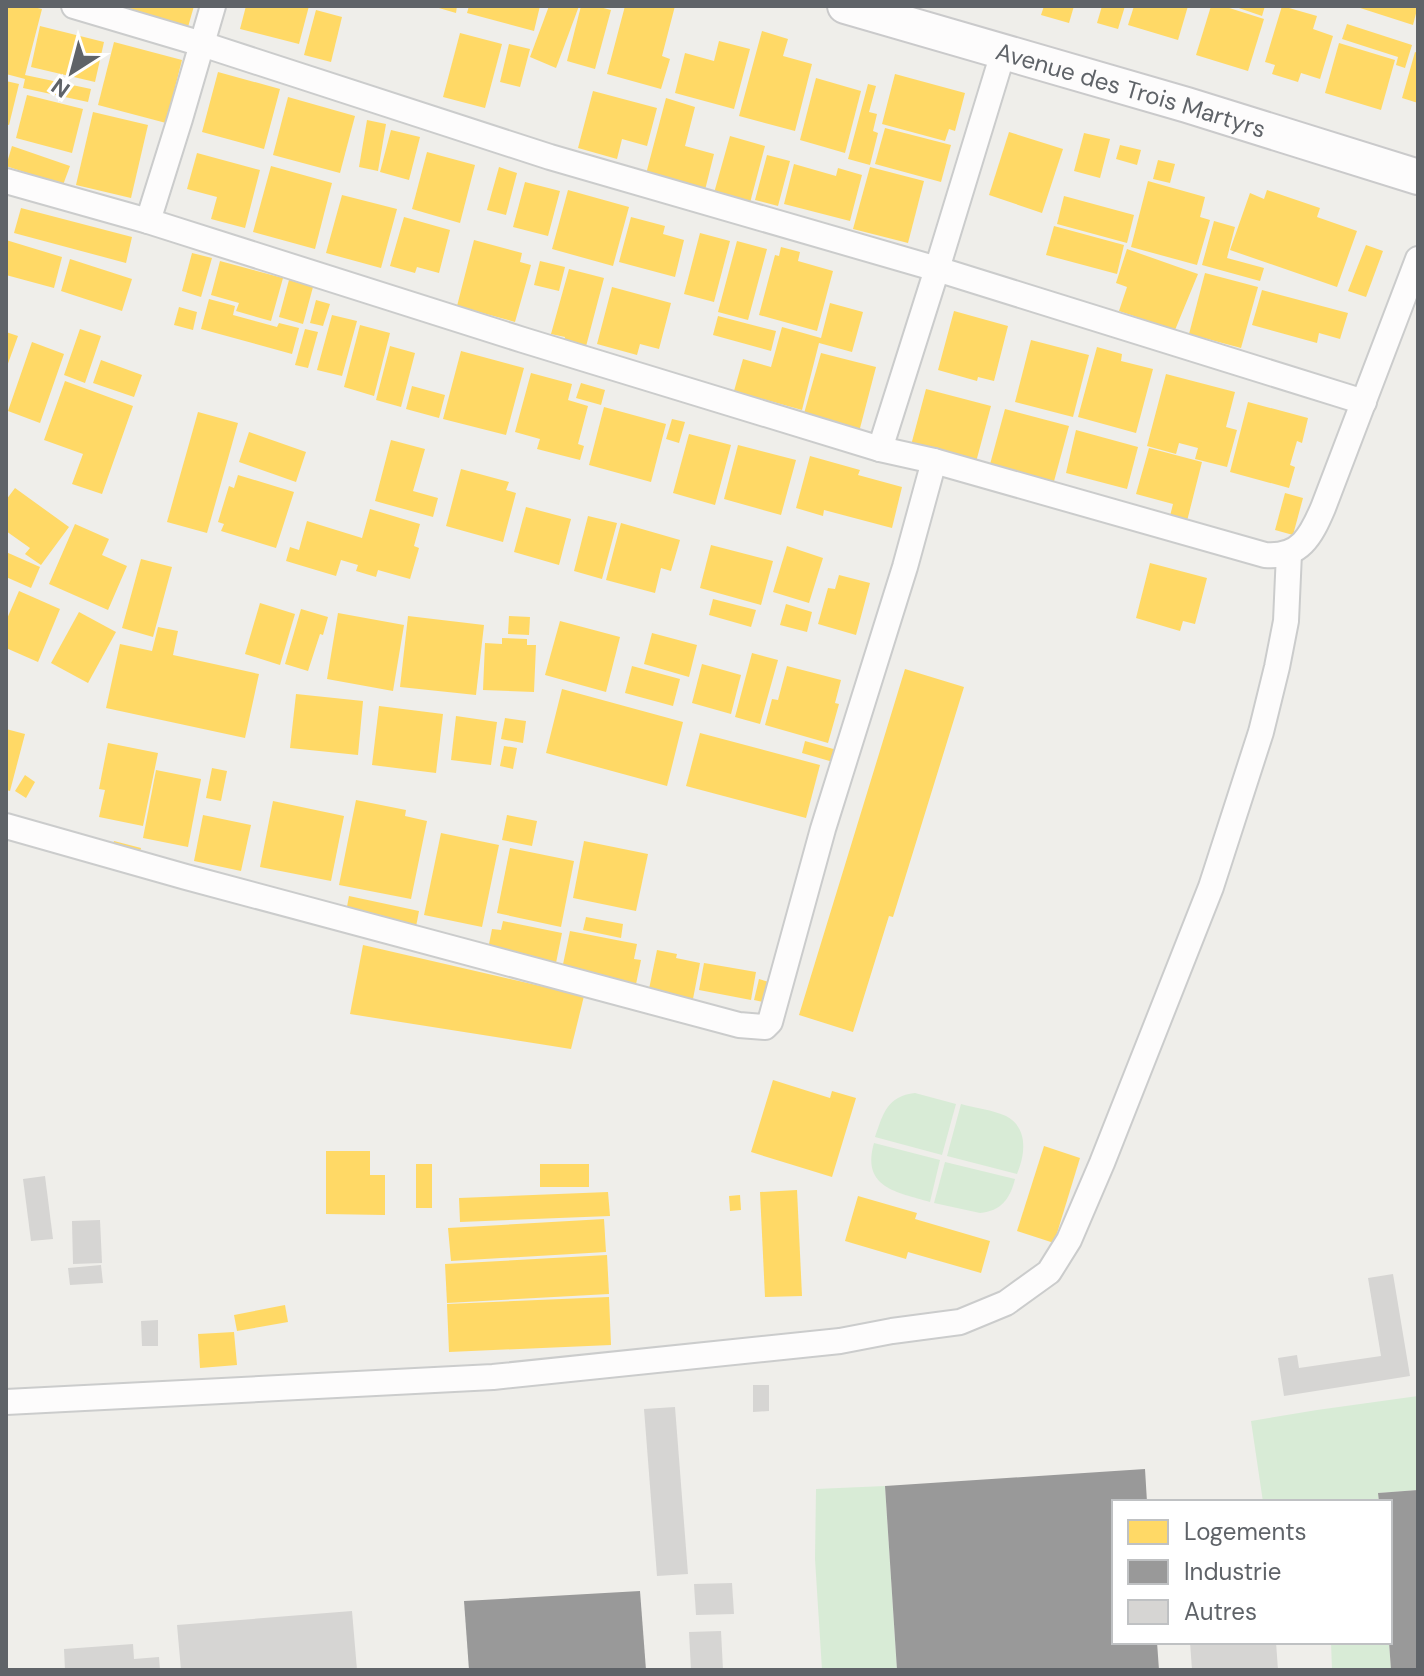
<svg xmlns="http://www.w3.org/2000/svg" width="1424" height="1676" font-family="'DM Sans',sans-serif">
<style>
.green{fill:#d8ebd6}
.homes{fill:#ffd966}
.industry{fill:#999}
.building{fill:#d6d5d3}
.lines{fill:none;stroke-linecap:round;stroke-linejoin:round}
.minor-casing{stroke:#cbcccc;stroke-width:28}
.secondary-casing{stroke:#cacacb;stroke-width:38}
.minor{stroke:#fdfcfc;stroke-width:24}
.secondary{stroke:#fdfcfc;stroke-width:34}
.labels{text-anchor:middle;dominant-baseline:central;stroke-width:8;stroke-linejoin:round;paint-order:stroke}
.street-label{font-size:24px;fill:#5f6368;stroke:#fff}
</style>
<rect width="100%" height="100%" fill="#efeeea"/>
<g class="green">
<path d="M 915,1093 L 956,1104 L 942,1155 L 875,1137 C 883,1114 887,1096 915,1093 Z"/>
<path d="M 961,1104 C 975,1108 993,1110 1006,1116 C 1029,1128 1025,1155 1017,1174 L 947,1156 Z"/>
<path d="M 874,1143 L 940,1160 L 930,1202 C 897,1192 861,1188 874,1143 Z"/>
<path d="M 945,1162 L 1015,1179 C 1010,1199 1001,1211 980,1213 L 934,1203 Z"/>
<path d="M 1418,1396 L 1418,1490 L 1378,1493 L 1379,1502 L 1263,1502 L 1251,1421 L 1317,1410 Z"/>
<path d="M 885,1486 L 897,1670 L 822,1670 L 815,1559 L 816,1489 Z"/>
<path d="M 1331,1642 L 1389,1642 L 1391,1670 L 1332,1670 Z"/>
</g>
<g class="homes">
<path d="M 6,6 L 29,6 L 42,9 L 25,75 L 91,89 L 88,102 L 23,88 L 25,79 L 6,74 Z"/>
<path d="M 129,6 L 194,6 L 188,27 L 128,11 Z"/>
<path d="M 246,6 L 309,6 L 299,44 L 240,29 Z"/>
<path d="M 432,6 L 457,6 L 456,13 Z"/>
<path d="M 469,6 L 540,6 L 534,31 L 467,13 Z"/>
<path d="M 549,6 L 579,6 L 556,68 L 530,57 Z"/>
<path d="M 581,6 L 596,6 L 611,10 L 595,69 L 567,61 Z"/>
<path d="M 625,6 L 675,6 L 662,56 L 670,59 L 661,89 L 607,74 Z"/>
<path d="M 1044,6 L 1074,6 L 1069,23 L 1041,15 Z"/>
<path d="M 1102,6 L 1125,6 L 1118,29 L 1097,23 Z"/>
<path d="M 1134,6 L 1188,6 L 1178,40 L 1128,25 Z"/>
<path d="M 1211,6 L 1223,6 L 1264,19 L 1248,71 L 1196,55 Z"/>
<path d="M 1233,6 L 1265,6 L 1262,16 Z"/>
<path d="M 1282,6 L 1317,16 L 1313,29 L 1333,36 L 1320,79 L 1301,73 L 1298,82 L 1272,74 L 1275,65 L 1265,62 Z"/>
<path d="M 1418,6 L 1413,25 L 1357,7 L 1358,6 Z"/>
<path d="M 316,10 L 342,17 L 331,62 L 304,55 Z"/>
<path d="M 1347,24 L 1412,45 L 1405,68 L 1396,65 L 1398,57 L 1342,39 Z"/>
<path d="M 40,26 L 104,42 L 95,82 L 31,67 Z"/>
<path d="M 762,31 L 788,39 L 783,56 L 812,64 L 795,131 L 739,116 Z"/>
<path d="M 460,33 L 502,44 L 485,108 L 443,97 Z"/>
<path d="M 719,41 L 750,49 L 734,109 L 675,93 L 685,53 L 714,61 Z"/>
<path d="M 114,42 L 182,60 L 166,123 L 98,105 Z"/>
<path d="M 1339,43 L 1395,60 L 1381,110 L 1325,93 Z"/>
<path d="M 509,44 L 530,49 L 520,87 L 500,82 Z"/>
<path d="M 1415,52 L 1418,53 L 1418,103 L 1402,98 Z"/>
<path d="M 218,72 L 280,89 L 264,149 L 202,132 Z"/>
<path d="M 895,74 L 965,93 L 955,131 L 949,129 L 945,141 L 882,124 Z"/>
<path d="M 816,78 L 861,91 L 845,153 L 800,140 Z"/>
<path d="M 6,81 L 19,84 L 9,125 L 6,124 Z"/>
<path d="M 868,84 L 876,86 L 869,112 L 877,114 L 873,131 L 878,133 L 870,165 L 848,159 Z"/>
<path d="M 593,91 L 657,108 L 647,146 L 622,139 L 617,159 L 578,148 Z"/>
<path d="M 27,95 L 83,109 L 72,153 L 16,138 Z"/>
<path d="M 288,97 L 355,116 L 340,173 L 273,155 Z"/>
<path d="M 666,98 L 695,107 L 685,146 L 714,154 L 705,190 L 646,174 Z"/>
<path d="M 93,112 L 148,125 L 131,198 L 76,185 Z"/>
<path d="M 367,120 L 386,124 L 378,171 L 359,167 Z"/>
<path d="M 885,128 L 951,145 L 941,182 L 875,164 Z"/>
<path d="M 391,130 L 420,137 L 409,180 L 380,172 Z"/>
<path d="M 1009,132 L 1063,149 L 1042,213 L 989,195 Z"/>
<path d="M 1084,133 L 1110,139 L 1100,178 L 1074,171 Z"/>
<path d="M 730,136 L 765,146 L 750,203 L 714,193 Z"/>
<path d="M 1120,145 L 1141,150 L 1137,165 L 1116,159 Z"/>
<path d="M 12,146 L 70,166 L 63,185 L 6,166 Z"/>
<path d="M 427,152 L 475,165 L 460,223 L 412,209 Z"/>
<path d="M 197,153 L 260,170 L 245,228 L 211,219 L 217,197 L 187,189 Z"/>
<path d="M 767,155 L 790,161 L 778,206 L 755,200 Z"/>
<path d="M 1158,160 L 1175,164 L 1170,183 L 1153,179 Z"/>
<path d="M 794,164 L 836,176 L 838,168 L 862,175 L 850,221 L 784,204 Z"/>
<path d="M 271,166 L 332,183 L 315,249 L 253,232 Z"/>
<path d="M 499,167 L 517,173 L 506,215 L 487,210 Z"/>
<path d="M 870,167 L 924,181 L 908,243 L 853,229 Z"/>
<path d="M 1148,181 L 1205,197 L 1200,217 L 1210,220 L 1197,265 L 1131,247 Z"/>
<path d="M 525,182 L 560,191 L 548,236 L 513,227 Z"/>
<path d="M 568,190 L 629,207 L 613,266 L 552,249 Z"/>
<path d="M 1267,190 L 1320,208 L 1317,217 L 1357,231 L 1337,287 L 1230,250 L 1250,193 L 1264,199 Z"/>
<path d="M 342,195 L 397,209 L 381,268 L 326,253 Z"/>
<path d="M 1064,196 L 1134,215 L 1127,243 L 1057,224 Z"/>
<path d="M 21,208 L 132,237 L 126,263 L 14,233 Z"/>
<path d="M 404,217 L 450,230 L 439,273 L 417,267 L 415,273 L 390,266 Z"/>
<path d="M 631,217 L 665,226 L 663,234 L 684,240 L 675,277 L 619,262 Z"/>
<path d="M 1214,221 L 1235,227 L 1227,258 L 1264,268 L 1260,281 L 1202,265 Z"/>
<path d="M 1054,226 L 1124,245 L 1117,274 L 1046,255 Z"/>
<path d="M 700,233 L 730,241 L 714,302 L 684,294 Z"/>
<path d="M 6,240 L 62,257 L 54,288 L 6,275 Z"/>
<path d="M 474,240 L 522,253 L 520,262 L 531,265 L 515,322 L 457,306 Z"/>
<path d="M 737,241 L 767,249 L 748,320 L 718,312 Z"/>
<path d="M 1366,245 L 1383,251 L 1366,297 L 1348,291 Z"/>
<path d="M 781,247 L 800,252 L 798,261 L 833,271 L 817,331 L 759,315 L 775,255 L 779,256 Z"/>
<path d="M 1127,249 L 1198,274 L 1175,330 L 1119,311 L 1127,287 L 1116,283 Z"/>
<path d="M 192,253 L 212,258 L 201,297 L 182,291 Z"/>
<path d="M 70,259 L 132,279 L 122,311 L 61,291 Z"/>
<path d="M 220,261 L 283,278 L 271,321 L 236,311 L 239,303 L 211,295 Z"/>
<path d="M 540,261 L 565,267 L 559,291 L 534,285 Z"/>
<path d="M 569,269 L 604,278 L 584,354 L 562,348 L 565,337 L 551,334 Z"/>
<path d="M 1205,273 L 1258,287 L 1241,348 L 1189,334 Z"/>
<path d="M 289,280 L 313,287 L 303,324 L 279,317 Z"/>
<path d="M 612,287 L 671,303 L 659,349 L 640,344 L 637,355 L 597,344 Z"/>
<path d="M 1262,290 L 1348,313 L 1340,339 L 1319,333 L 1317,343 L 1252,325 Z"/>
<path d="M 209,299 L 235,306 L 233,315 L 277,327 L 279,323 L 299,328 L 292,354 L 201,329 Z"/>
<path d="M 316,300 L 330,304 L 323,326 L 310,323 Z"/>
<path d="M 830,303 L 863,312 L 852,352 L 819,343 L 802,410 L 734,391 L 743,359 L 771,367 L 782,327 L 821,338 Z"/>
<path d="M 179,307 L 197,312 L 193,330 L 174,325 Z"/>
<path d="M 954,311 L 1008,326 L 994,381 L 978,377 L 977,381 L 938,370 Z"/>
<path d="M 332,315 L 357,321 L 342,376 L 317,370 Z"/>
<path d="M 718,316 L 776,331 L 771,351 L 713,335 Z"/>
<path d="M 360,325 L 390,333 L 374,396 L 344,387 Z"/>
<path d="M 80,329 L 101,336 L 85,383 L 64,375 Z"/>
<path d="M 305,329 L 318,332 L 308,368 L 295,365 Z"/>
<path d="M 6,332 L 18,336 L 6,369 Z"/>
<path d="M 1031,340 L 1089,355 L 1073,417 L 1015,402 Z"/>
<path d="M 32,342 L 64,354 L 40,423 L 8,411 Z"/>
<path d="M 390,346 L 415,353 L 401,407 L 376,400 Z"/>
<path d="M 1097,347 L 1122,354 L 1121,361 L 1153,369 L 1136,433 L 1078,417 Z"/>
<path d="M 461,351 L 524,368 L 506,435 L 443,419 Z"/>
<path d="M 821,353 L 876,367 L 859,432 L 803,417 Z"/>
<path d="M 101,360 L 142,375 L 134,397 L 93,383 Z"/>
<path d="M 531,373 L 572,384 L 568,400 L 588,406 L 578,444 L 584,446 L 580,460 L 537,449 L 540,439 L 515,432 Z"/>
<path d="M 1166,374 L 1235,392 L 1226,427 L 1237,430 L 1227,467 L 1195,459 L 1198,448 L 1179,443 L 1176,454 L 1147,446 Z"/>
<path d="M 65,381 L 133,406 L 102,494 L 72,484 L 83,454 L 44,440 Z"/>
<path d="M 581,383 L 605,390 L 601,405 L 576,398 Z"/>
<path d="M 412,386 L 445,395 L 439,418 L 406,409 Z"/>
<path d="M 926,389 L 991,406 L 976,462 L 910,449 Z"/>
<path d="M 1248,402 L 1308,418 L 1302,443 L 1297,441 L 1290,465 L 1295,467 L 1289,488 L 1230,472 Z"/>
<path d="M 604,407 L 666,424 L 651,482 L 589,465 Z"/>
<path d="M 1005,409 L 1069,426 L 1053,485 L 989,468 Z"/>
<path d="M 198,412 L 238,423 L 207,533 L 167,522 Z"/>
<path d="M 672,419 L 685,422 L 679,443 L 666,439 Z"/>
<path d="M 1076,430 L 1138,447 L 1127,489 L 1066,473 Z"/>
<path d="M 249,432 L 306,452 L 296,482 L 239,462 Z"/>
<path d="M 689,434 L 731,445 L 715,505 L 673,493 Z"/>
<path d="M 391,440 L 425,449 L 413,491 L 438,498 L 433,517 L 375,501 Z"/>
<path d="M 738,445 L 796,460 L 781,515 L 724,499 Z"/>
<path d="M 1149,448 L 1202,462 L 1186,525 L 1169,520 L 1173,504 L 1136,494 Z"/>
<path d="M 810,456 L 860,470 L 858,475 L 902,487 L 892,528 L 824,510 L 823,516 L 796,508 Z"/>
<path d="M 461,469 L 509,482 L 506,490 L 516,493 L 503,542 L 446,526 Z"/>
<path d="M 238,475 L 294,492 L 276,548 L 221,531 L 224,524 L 218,522 L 229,486 L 234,488 Z"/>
<path d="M 15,488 L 69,527 L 41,565 L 25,554 L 30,548 L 6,531 L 6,500 Z"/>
<path d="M 1285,493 L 1303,498 L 1293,535 L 1275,530 Z"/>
<path d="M 526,507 L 571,519 L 559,565 L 514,552 Z"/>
<path d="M 370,509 L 420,524 L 414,546 L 419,548 L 410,579 L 378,570 L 376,577 L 356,571 L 358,565 L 341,560 L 336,576 L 286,561 L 290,547 L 299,550 L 307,521 L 362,538 Z"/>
<path d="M 588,516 L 617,523 L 602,579 L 574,571 Z"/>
<path d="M 621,523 L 680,540 L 671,571 L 661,568 L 655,593 L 606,580 Z"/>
<path d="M 75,524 L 109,539 L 102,555 L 127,566 L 108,610 L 49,584 Z"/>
<path d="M 711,545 L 773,561 L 761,605 L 700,588 Z"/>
<path d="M 787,546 L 823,558 L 809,603 L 773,592 Z"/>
<path d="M 6,552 L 40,567 L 31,588 L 6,577 Z"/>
<path d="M 141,559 L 172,567 L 153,637 L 122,628 Z"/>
<path d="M 1150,563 L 1207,578 L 1195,624 L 1183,621 L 1180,631 L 1136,618 Z"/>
<path d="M 839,575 L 870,583 L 856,635 L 818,624 L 828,588 L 835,589 Z"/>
<path d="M 19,591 L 60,609 L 38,662 L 6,648 L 6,621 Z"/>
<path d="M 713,599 L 756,610 L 751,627 L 709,615 Z"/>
<path d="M 260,603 L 295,614 L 280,665 L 245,654 Z"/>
<path d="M 786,604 L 812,612 L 807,632 L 780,625 Z"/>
<path d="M 301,609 L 328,617 L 323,635 L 320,634 L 308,671 L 285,664 Z"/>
<path d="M 79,612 L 116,632 L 88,683 L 51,663 Z"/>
<path d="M 338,613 L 404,625 L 393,691 L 327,679 Z"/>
<path d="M 408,616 L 484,625 L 476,695 L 400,687 Z"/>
<path d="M 509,616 L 530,617 L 529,635 L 508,634 Z"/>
<path d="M 560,621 L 620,637 L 606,692 L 545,675 Z"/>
<path d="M 158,627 L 178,631 L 173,655 L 259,674 L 245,738 L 106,708 L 120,644 L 152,651 Z"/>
<path d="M 652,633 L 697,645 L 689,677 L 644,664 Z"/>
<path d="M 502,638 L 527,639 L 527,645 L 536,645 L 534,692 L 483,690 L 485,643 L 502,644 Z"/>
<path d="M 752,653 L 778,660 L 760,724 L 735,717 Z"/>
<path d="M 702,664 L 741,675 L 731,714 L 692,703 Z"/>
<path d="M 632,666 L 680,679 L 673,706 L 625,693 Z"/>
<path d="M 787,666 L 841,680 L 835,703 L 839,704 L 828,743 L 765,725 L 772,699 L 778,700 Z"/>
<path d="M 905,669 L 964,687 L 893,917 L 889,916 L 853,1032 L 799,1015 Z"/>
<path d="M 562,689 L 683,722 L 667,786 L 546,753 Z"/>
<path d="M 296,694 L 363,701 L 358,755 L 290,748 Z"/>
<path d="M 379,706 L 443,714 L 436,773 L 372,765 Z"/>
<path d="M 456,716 L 497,722 L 491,765 L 451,760 Z"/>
<path d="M 505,718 L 526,721 L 523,743 L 501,739 Z"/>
<path d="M 6,729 L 25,734 L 10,791 L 6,790 Z"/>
<path d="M 700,733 L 820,765 L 806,818 L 686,786 Z"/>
<path d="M 805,741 L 837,750 L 833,762 L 802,753 Z"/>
<path d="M 108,743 L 158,753 L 143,826 L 99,817 L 105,790 L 99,789 Z"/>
<path d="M 504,746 L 517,748 L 513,769 L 500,766 Z"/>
<path d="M 212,768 L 227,771 L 221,801 L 206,798 Z"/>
<path d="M 156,770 L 201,779 L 188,847 L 143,838 Z"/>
<path d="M 25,775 L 35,782 L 26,798 L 15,791 Z"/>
<path d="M 356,800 L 406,810 L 405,816 L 427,821 L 411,899 L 339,885 Z"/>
<path d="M 273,801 L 344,816 L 331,881 L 260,867 Z"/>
<path d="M 203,815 L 251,825 L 241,871 L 194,861 Z"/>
<path d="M 507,815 L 537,821 L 532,846 L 502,840 Z"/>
<path d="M 441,833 L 499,845 L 482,927 L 424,915 Z"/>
<path d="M 114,841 L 141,848 L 138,859 L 111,852 Z"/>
<path d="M 584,841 L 648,854 L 636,911 L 573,898 Z"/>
<path d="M 510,848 L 574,861 L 561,927 L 497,913 Z"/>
<path d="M 349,896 L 419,911 L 415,932 L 345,917 Z"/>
<path d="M 586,917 L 623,924 L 621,938 L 583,930 Z"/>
<path d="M 503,921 L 562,933 L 555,968 L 487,954 L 492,929 L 501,930 Z"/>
<path d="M 570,931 L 637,944 L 634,959 L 641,960 L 635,989 L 562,969 Z"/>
<path d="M 363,945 L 584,996 L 571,1049 L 350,1014 Z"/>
<path d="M 657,950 L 677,954 L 676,958 L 700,963 L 692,1004 L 648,994 Z"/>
<path d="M 704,963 L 756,972 L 751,1000 L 699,990 Z"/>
<path d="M 759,979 L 776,984 L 771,1004 L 754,1000 Z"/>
<path d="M 773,1080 L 830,1098 L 832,1091 L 856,1098 L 832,1177 L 751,1152 Z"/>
<path d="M 1044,1146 L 1080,1158 L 1054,1243 L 1017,1231 Z"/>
<path d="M 326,1151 L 370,1151 L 370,1175 L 385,1175 L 385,1215 L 326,1214 Z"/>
<rect x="416" y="1164" width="16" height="44"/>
<rect x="540" y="1164" width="49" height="23"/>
<path d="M 797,1190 L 802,1296 L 765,1297 L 760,1192 Z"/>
<path d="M 608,1192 L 610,1216 L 460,1222 L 459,1198 Z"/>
<path d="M 740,1195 L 741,1210 L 730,1211 L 729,1196 Z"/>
<path d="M 858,1196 L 917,1213 L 915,1219 L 990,1241 L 981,1273 L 908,1252 L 906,1259 L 845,1241 Z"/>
<path d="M 604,1219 L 606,1252 L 451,1261 L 448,1228 Z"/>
<path d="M 607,1255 L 609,1294 L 447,1303 L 445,1264 Z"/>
<path d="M 609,1297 L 611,1345 L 449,1352 L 447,1304 Z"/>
<path d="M 285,1305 L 288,1322 L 237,1331 L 234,1315 Z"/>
<path d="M 234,1332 L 237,1365 L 200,1368 L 198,1334 Z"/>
</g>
<g class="industry">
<path d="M 1145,1469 L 1147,1502 L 1114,1502 L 1114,1642 L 1157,1642 L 1159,1670 L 897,1670 L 885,1486 Z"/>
<path d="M 1418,1490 L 1418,1670 L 1391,1670 L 1389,1642 L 1390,1502 L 1379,1502 L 1378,1493 Z"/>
<path d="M 640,1591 L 646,1670 L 469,1670 L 464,1601 Z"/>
</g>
<g class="building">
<path d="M 45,1176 L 53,1239 L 31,1241 L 23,1179 Z"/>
<path d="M 100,1220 L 102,1263 L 73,1264 L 72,1221 Z"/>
<path d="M 101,1265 L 103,1283 L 70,1285 L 68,1268 Z"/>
<path d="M 1393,1274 L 1410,1376 L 1284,1396 L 1278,1358 L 1297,1355 L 1299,1368 L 1381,1356 L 1368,1278 Z"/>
<path d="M 158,1320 L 158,1346 L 142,1346 L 141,1321 Z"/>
<path d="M 753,1385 L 769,1385 L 769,1411 L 753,1412 Z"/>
<path d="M 675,1407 L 688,1574 L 657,1576 L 644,1409 Z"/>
<path d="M 732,1583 L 734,1614 L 696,1615 L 694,1584 Z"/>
<path d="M 352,1611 L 357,1670 L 181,1670 L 177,1625 Z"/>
<path d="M 721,1631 L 723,1670 L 691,1670 L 689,1632 Z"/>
<path d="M 1190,1642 L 1276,1642 L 1278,1670 L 1192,1670 Z"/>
<path d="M 133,1644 L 134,1659 L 159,1657 L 160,1670 L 65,1670 L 64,1649 Z"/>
</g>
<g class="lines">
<defs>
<g id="minor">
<path d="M 74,6 L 202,44 L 550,157 L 937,269 L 1364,402"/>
<path d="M 6,181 L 148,221 L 523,340 L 880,449 L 934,461 L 1265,555 C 1300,558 1311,536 1323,508 L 1418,259"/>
<path d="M 148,221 L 180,119 L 213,6"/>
<path d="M 880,449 L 937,269 L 1003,53"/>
<path d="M 6,826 L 186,877 L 739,1025 L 765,1027 L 770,1022 L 823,829 L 905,567 L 934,461"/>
<path d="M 6,1402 L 493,1377 L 840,1341 L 892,1331 L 960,1322 L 1006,1303 L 1049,1272 L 1069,1240 L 1102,1163 L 1211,887 L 1261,732 L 1277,667 L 1286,621 L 1289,553"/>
</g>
<g id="secondary">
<path id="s1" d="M 845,6 L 1187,105 L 1418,177"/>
</g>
</defs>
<use href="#minor" class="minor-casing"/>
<use href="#secondary" class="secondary-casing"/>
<use href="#minor" class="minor"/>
<use href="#secondary" class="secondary"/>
</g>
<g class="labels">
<g class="street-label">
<text stroke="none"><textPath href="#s1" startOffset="298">Avenue des Trois Martyrs</textPath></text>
</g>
</g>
<rect width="1424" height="1676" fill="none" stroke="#5f6368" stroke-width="16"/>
<rect x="1112" y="1500" width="280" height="144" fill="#ffffff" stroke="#bfc1c3" stroke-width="2"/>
<rect x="1128" y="1520" width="40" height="24" fill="#ffd966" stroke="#bfc1c3" stroke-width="2"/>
<text x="1184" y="1540" font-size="24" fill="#5f6368">Logements</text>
<rect x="1128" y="1560" width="40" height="24" fill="#999999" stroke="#bfc1c3" stroke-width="2"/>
<text x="1184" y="1580" font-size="24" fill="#5f6368">Industrie</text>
<rect x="1128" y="1600" width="40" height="24" fill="#d6d5d3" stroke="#bfc1c3" stroke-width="2"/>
<text x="1184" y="1620" font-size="24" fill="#5f6368">Autres</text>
<g transform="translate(72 72) rotate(216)" stroke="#ffffff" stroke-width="6" paint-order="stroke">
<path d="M0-6L14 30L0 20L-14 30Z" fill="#5f6368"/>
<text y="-12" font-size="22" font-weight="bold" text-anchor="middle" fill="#5f6368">N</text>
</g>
</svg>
